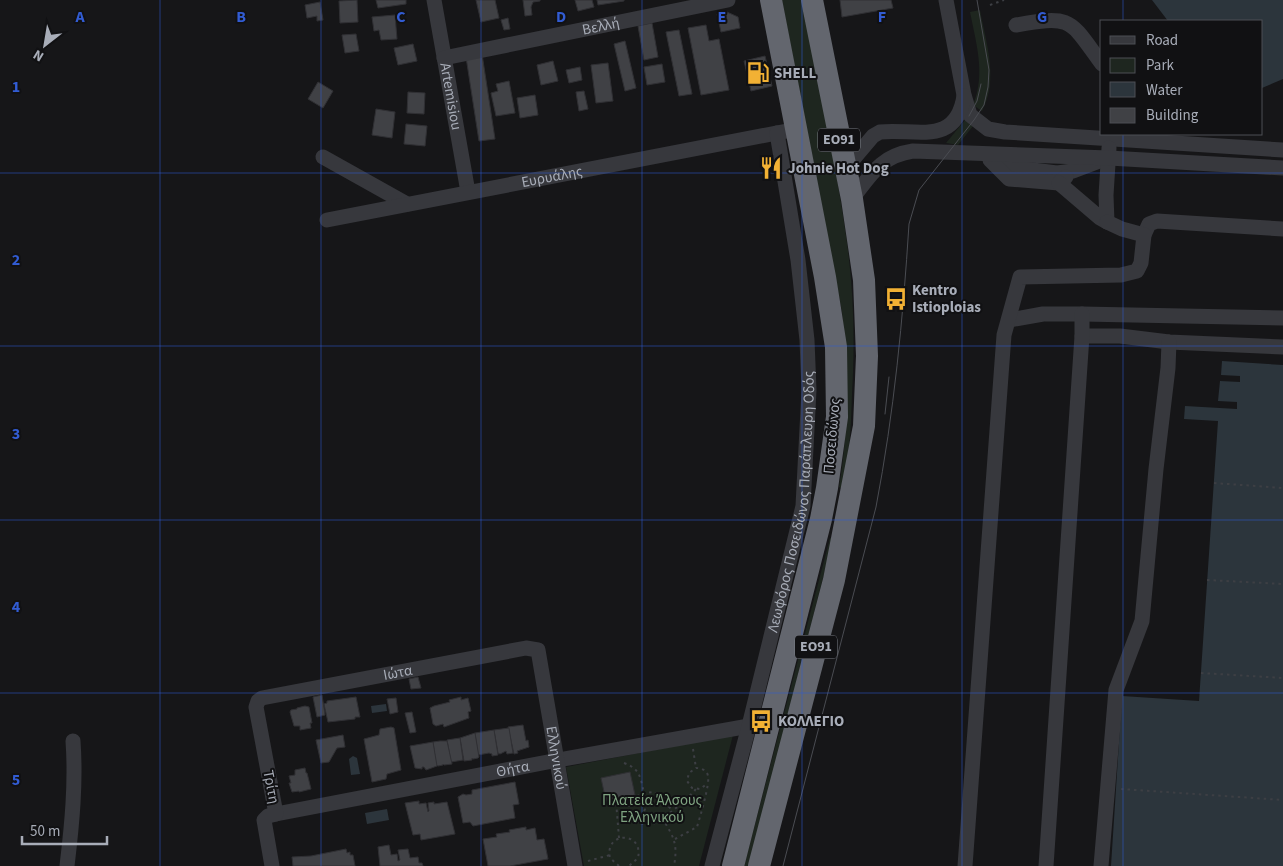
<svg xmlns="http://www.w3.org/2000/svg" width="1283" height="866" font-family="'Source Sans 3',sans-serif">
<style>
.green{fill:#1e261f}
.water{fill:#2c353c}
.building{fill:#404145;stroke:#303034}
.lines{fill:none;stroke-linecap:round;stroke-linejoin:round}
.path{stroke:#3d3f44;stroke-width:2;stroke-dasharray:2.5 4;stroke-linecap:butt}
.minor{stroke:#37383d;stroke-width:15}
.highway{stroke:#63666e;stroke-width:22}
.tram{stroke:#4a4c52;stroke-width:1}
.grid{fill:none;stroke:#325cd3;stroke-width:1;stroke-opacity:0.55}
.labels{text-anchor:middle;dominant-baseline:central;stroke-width:4;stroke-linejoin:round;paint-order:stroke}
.shield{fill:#111113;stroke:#7b7e86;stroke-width:1}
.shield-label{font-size:14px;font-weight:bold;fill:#a8adb8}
.street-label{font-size:15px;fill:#a8adb8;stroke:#111113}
.poi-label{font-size:15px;font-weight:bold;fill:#a8adb8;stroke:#111113;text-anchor:start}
.park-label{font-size:15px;fill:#7fa381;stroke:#111113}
.grid-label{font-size:16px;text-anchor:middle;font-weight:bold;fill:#325cd3;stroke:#111113;stroke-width:4;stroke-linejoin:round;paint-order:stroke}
</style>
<rect width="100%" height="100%" fill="#161618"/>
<g class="green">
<path d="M 782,0 L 802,0 C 818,81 836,161 847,243 C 854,293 855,344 852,394 C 851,426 850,458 841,488 L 839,487 C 849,429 848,371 842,312 Z"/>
<path d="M 980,10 C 986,43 999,80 982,111 L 973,105 C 986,74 976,43 970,12 Z"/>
<path d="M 965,120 L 973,126 L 958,145 L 946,143 Z"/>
<path d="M 830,538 L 833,539 L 749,866 L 744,866 Z"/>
<path d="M 733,735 L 699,866 L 584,866 L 566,767 Z"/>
</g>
<g class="water">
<path d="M 1152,0 L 1283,0 L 1283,79 L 1262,88 L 1262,21 L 1168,21 Z"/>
<path d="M 1222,361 L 1283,365 L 1283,866 L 1111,866 L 1122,696 L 1199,701 L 1218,421 L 1184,419 L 1185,406 L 1237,409 L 1237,402 L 1218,401 L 1220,381 L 1240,382 L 1240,376 L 1221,375 Z"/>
<path d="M 386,704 L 387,711 L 372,713 L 371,706 Z"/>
<path d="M 353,756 L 357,758 L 360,774 L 351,775 L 349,759 Z"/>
<path d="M 387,809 L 389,820 L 367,824 L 365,813 Z"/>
</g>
<g class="building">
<path d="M 357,0 L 358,22 L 340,23 L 339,1 Z"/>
<path d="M 376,0 L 406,0 L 406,4 L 378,8 Z"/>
<path d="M 476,0 L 495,0 L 499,18 L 481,22 Z"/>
<path d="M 523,0 L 540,0 L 540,1 L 533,2 L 531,7 L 532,15 L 525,16 Z"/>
<path d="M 575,0 L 592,0 L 594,7 L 578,11 Z"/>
<path d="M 597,0 L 624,0 L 624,1 L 598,5 Z"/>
<path d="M 840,0 L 891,0 L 893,8 L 842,17 Z"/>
<path d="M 320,2 L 323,20 L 317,21 L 317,16 L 307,18 L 305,5 Z"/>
<path d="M 727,12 L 738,17 L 740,28 L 721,32 L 717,14 Z"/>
<path d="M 395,15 L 397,39 L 381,40 L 379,30 L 374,31 L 372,17 Z"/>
<path d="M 508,18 L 510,29 L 504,30 L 501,20 Z"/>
<path d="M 652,23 L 658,57 L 644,60 L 638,26 Z"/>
<path d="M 706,25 L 709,41 L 719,39 L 729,90 L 701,95 L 688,28 Z"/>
<path d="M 679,30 L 692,94 L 679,96 L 666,32 Z"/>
<path d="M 356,34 L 359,51 L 345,53 L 342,35 Z"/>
<path d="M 625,41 L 636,88 L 625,91 L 614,44 Z"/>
<path d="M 413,44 L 417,61 L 398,65 L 394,48 Z"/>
<path d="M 482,54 L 495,139 L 479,141 L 466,57 Z"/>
<path d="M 765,56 L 772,86 L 751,91 L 744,61 Z"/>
<path d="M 553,61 L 558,81 L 541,85 L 537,65 Z"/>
<path d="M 608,63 L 613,101 L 596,103 L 591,65 Z"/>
<path d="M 662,64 L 665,82 L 647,85 L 644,67 Z"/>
<path d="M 580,67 L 582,80 L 569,83 L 566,70 Z"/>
<path d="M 509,81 L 515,113 L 496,116 L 491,93 L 498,91 L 496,84 Z"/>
<path d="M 318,82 L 333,91 L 323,108 L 308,99 Z"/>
<path d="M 584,91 L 588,109 L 579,111 L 576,92 Z"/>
<path d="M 408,92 L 425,93 L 424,114 L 407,113 Z"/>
<path d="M 535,95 L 538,115 L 520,118 L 517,98 Z"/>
<path d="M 376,109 L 395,112 L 392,138 L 372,135 Z"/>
<path d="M 406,124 L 427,126 L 425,146 L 404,144 Z"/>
<path d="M 418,677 L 421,688 L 411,689 L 409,679 Z"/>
<path d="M 322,695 L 325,715 L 317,717 L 313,697 Z"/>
<path d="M 356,697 L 360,717 L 355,717 L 355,719 L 328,722 L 324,704 L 327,703 L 327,701 Z"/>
<path d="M 461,697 L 461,700 L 468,698 L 471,711 L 468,712 L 469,718 L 444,727 L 443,724 L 436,726 L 433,724 L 430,708 L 434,706 L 450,702 L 449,700 Z"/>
<path d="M 396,698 L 398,712 L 390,714 L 387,699 Z"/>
<path d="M 305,706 L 309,707 L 312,723 L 310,723 L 311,728 L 300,730 L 300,726 L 294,726 L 290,712 L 291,710 L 297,709 L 297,708 Z"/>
<path d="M 412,712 L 416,732 L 410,733 L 405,713 Z"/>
<path d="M 523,725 L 526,741 L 528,740 L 529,747 L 517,751 L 518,753 L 514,754 L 508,727 Z"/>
<path d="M 391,727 L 394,728 L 401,770 L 387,774 L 386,779 L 372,782 L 364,739 L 379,735 L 380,729 Z"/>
<path d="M 509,728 L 513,753 L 507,754 L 506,751 L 500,754 L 498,753 L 494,730 Z"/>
<path d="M 494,730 L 498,755 L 492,756 L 492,754 L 489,753 L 478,755 L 475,733 Z"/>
<path d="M 475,733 L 479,757 L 478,758 L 473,759 L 472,758 L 472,760 L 464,761 L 460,738 Z"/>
<path d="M 343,735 L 345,747 L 337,748 L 329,762 L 321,763 L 316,740 Z"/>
<path d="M 460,738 L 463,760 L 451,762 L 447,740 Z"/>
<path d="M 440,741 L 447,741 L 452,764 L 444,765 L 443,764 L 443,765 L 438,766 L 436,765 L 433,742 Z"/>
<path d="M 433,742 L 437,766 L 426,770 L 424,767 L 422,767 L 422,769 L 415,768 L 410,746 Z"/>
<path d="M 305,768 L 306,773 L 307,773 L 311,789 L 299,792 L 299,791 L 292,792 L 289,783 L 291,783 L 289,776 L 295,775 L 295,770 Z"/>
<path d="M 630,772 L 635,795 L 606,801 L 601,778 Z"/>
<path d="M 515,782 L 519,804 L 513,805 L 515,818 L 473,826 L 470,822 L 463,823 L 458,797 L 463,794 L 466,795 L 472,794 L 472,790 Z"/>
<path d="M 419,801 L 419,804 L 426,803 L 428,812 L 429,811 L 428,803 L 434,802 L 434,804 L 447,802 L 455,834 L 421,840 L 420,834 L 413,835 L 405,803 Z"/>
<path d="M 526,827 L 526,830 L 535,828 L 537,840 L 544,839 L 548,859 L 510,866 L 488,866 L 483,839 L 497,837 L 496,834 L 510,832 L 509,830 Z"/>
<path d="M 389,845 L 391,855 L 397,854 L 398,861 L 400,860 L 398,850 L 408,849 L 410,858 L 418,857 L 419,863 L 422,863 L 423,866 L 380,866 L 378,847 Z"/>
<path d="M 346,849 L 347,853 L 350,852 L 350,855 L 353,855 L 355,866 L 293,866 L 292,857 L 311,856 Z"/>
</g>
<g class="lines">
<g class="path">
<path d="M 990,5 L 1004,0"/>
<path d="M 1214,483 L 1283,488"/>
<path d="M 1207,580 L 1283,584"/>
<path d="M 1201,673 L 1283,678"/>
<path d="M 693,749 L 696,768"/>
<path d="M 624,763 C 640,769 640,776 644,793"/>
<path d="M 1121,789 L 1283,800"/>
<path d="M 628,798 L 632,821 C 638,823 645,825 652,824 C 662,821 689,798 696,789"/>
<path d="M 662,818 C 674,837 678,844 674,866"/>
<path d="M 639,823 L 645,809 L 641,795"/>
<path d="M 619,838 L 616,801 L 641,795 L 644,793 L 655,792 L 672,810"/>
<path d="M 675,839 L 697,827 C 700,817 710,784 708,776 C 707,770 701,768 696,768 L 689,773 L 687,781 L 692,788 L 700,789 L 707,784"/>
<path d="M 588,861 L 610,855"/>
<path d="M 619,866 L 610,858 C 604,831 644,831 638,858 L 629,866"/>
</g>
<g class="minor">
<path id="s1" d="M 434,0 L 468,192"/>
<path d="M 946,0 L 964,95 L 970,115 L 988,129 L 1005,132 L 1283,150"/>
<path d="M 1016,25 C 1073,15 1069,19 1102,64"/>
<path id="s2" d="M 444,58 L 728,0"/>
<path d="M 323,157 L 407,204"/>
<path d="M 992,157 L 1016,168 L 1057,173 L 1073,171 L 1102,160"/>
<path d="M 990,160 L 1009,179 L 1059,183 L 1066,177"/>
<path d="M 845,169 L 873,136 L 880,132 C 915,128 956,147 964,96"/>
<path d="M 1059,183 L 1100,218 L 1107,222 L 1106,195 L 1109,148"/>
<path d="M 852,199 C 871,175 880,156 913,151 L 1109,158 L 1283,168"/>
<path id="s3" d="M 327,220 L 787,131"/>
<path d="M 1144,235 L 1149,224 L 1157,221 L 1283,229"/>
<path d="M 1009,320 L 1043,314 L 1082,314 L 1283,318"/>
<path d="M 1082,336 L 1120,336 L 1169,342 L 1283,347"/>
<path id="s4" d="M 276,814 L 558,760 L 749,726"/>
<path d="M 67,866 C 72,824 76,783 73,741"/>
<path id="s5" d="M 272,866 L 264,820 L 268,816 L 276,814 L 256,707 L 258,701 L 262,698 L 526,648 L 538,650 L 575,866"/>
<path id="s6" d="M 712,866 L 749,726 L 803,506 L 809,390 L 807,340 L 798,260 L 777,133"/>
<path d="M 965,866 L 1004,335 L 1020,277 L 1121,275 L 1137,271 L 1141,263 L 1144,235 L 1122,229 L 1107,222"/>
<path d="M 1046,866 L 1082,336 L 1082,314"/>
<path d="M 1101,866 L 1116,690 L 1142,621 L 1156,469 L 1168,368 L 1169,342"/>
</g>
<g class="highway">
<path d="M 733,866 L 821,519 L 827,488 L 837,417 L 836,347 L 825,277 L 771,0"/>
<path d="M 759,866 L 834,580 L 864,426 L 867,356 L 864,280 L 852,199 L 812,0"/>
</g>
<g class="tram">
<path d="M 969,116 L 977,101 L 981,84"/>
<path d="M 885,414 L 889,377"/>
<path d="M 783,866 L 876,507 C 894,413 903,319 909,224 L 919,190 L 974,120 L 984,105 L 988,87 L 989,70 L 977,0"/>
</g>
</g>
<path class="grid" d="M 160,0 L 160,866M 321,0 L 321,866M 481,0 L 481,866M 642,0 L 642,866M 802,0 L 802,866M 962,0 L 962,866M 1123,0 L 1123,21M 1123,134 L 1123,866M 0,173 L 1283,173M 0,346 L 1283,346M 0,520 L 1283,520M 0,693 L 1283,693"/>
<defs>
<symbol id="fuel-bare" viewBox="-9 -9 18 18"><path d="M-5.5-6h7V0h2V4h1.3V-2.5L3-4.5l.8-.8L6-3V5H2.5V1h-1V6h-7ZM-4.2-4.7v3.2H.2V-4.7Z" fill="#f2b134" stroke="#111113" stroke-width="2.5" paint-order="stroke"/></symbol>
<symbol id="restaurant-bare" viewBox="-9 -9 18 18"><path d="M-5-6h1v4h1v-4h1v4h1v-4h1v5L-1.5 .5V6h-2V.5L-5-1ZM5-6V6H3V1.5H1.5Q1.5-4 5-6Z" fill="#f2b134" stroke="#111113" stroke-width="2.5" paint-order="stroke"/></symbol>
<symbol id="bus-bare" viewBox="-9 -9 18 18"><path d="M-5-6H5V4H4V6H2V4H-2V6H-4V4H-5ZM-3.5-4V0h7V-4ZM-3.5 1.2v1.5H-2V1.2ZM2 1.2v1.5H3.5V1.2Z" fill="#f2b134" stroke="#111113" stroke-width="2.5" paint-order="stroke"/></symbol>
</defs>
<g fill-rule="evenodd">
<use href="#fuel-bare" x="742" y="57" width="32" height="32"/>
<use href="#restaurant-bare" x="755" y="152" width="32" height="32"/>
<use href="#bus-bare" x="880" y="283" width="32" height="32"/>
<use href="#bus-bare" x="745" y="705" width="32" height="32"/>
</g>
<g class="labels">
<g class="shield">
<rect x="818" y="128.5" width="42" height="23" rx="4"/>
<rect x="795" y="635.5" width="42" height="23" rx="4"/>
</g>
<g class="shield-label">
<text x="839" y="140">ΕΟ91</text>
<text x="816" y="647">ΕΟ91</text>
</g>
<g class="street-label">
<text stroke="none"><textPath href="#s2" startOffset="160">Βελλή</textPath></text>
<text stroke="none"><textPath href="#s1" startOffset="98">Artemisiou</textPath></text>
<text stroke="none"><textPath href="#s3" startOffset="229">Ευρυάλης</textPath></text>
<text transform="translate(832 436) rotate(-85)">Ποσειδώνος</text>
<text stroke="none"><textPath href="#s6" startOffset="374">Λεωφόρος Ποσειδώνος Παράπλευρη Οδός</textPath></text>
<text stroke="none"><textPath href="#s5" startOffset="319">Ιώτα</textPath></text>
<text stroke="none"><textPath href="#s5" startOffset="571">Ελληνικού</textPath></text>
<text stroke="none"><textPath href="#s4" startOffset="241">Θήτα</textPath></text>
<text transform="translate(271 787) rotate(79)">Τρίτη</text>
</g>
<g class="poi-label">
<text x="774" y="73">SHELL</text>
<text x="788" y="168">Johnie Hot Dog</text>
<text x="912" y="290">Kentro<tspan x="912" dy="17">Istioploias</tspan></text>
<text x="778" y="721">ΚΟΛΛΕΓΙΟ</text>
</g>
<g class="park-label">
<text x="652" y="800">Πλατεία Άλσους<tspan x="652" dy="17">Ελληνικού</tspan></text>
</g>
</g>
<g class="grid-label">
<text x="80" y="22">A</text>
<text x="241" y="22">B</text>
<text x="401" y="22">C</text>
<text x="561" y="22">D</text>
<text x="722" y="22">E</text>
<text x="882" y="22">F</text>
<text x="1042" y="22">G</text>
<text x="16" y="92">1</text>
<text x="16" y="265">2</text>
<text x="16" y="439">3</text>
<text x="16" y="612">4</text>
<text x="16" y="785">5</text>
</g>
<rect x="1100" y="20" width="162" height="115" fill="#111113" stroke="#4d4f55"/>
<rect x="1110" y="36" width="25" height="8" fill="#37383d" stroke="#4d4f55"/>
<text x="1146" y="45" font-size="15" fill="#a8adb8">Road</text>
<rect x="1110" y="58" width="25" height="15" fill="#1e261f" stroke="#4d4f55"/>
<text x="1146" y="70" font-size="15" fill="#a8adb8">Park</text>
<rect x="1110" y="82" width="25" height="15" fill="#2c353c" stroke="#4d4f55"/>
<text x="1146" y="95" font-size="15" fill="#a8adb8">Water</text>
<rect x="1110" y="108" width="25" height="15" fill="#404145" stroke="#4d4f55"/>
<text x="1146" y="120" font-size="15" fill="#a8adb8">Building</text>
<g transform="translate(45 45) rotate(211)" stroke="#111113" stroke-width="4" paint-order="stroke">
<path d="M0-4L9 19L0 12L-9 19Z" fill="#a8adb8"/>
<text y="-8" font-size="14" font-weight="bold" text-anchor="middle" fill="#a8adb8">N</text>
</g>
<path d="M22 836v8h85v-8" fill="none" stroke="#a8adb8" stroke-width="2.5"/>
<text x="30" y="836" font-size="15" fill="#a8adb8" stroke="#111113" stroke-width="4" paint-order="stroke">50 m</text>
</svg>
